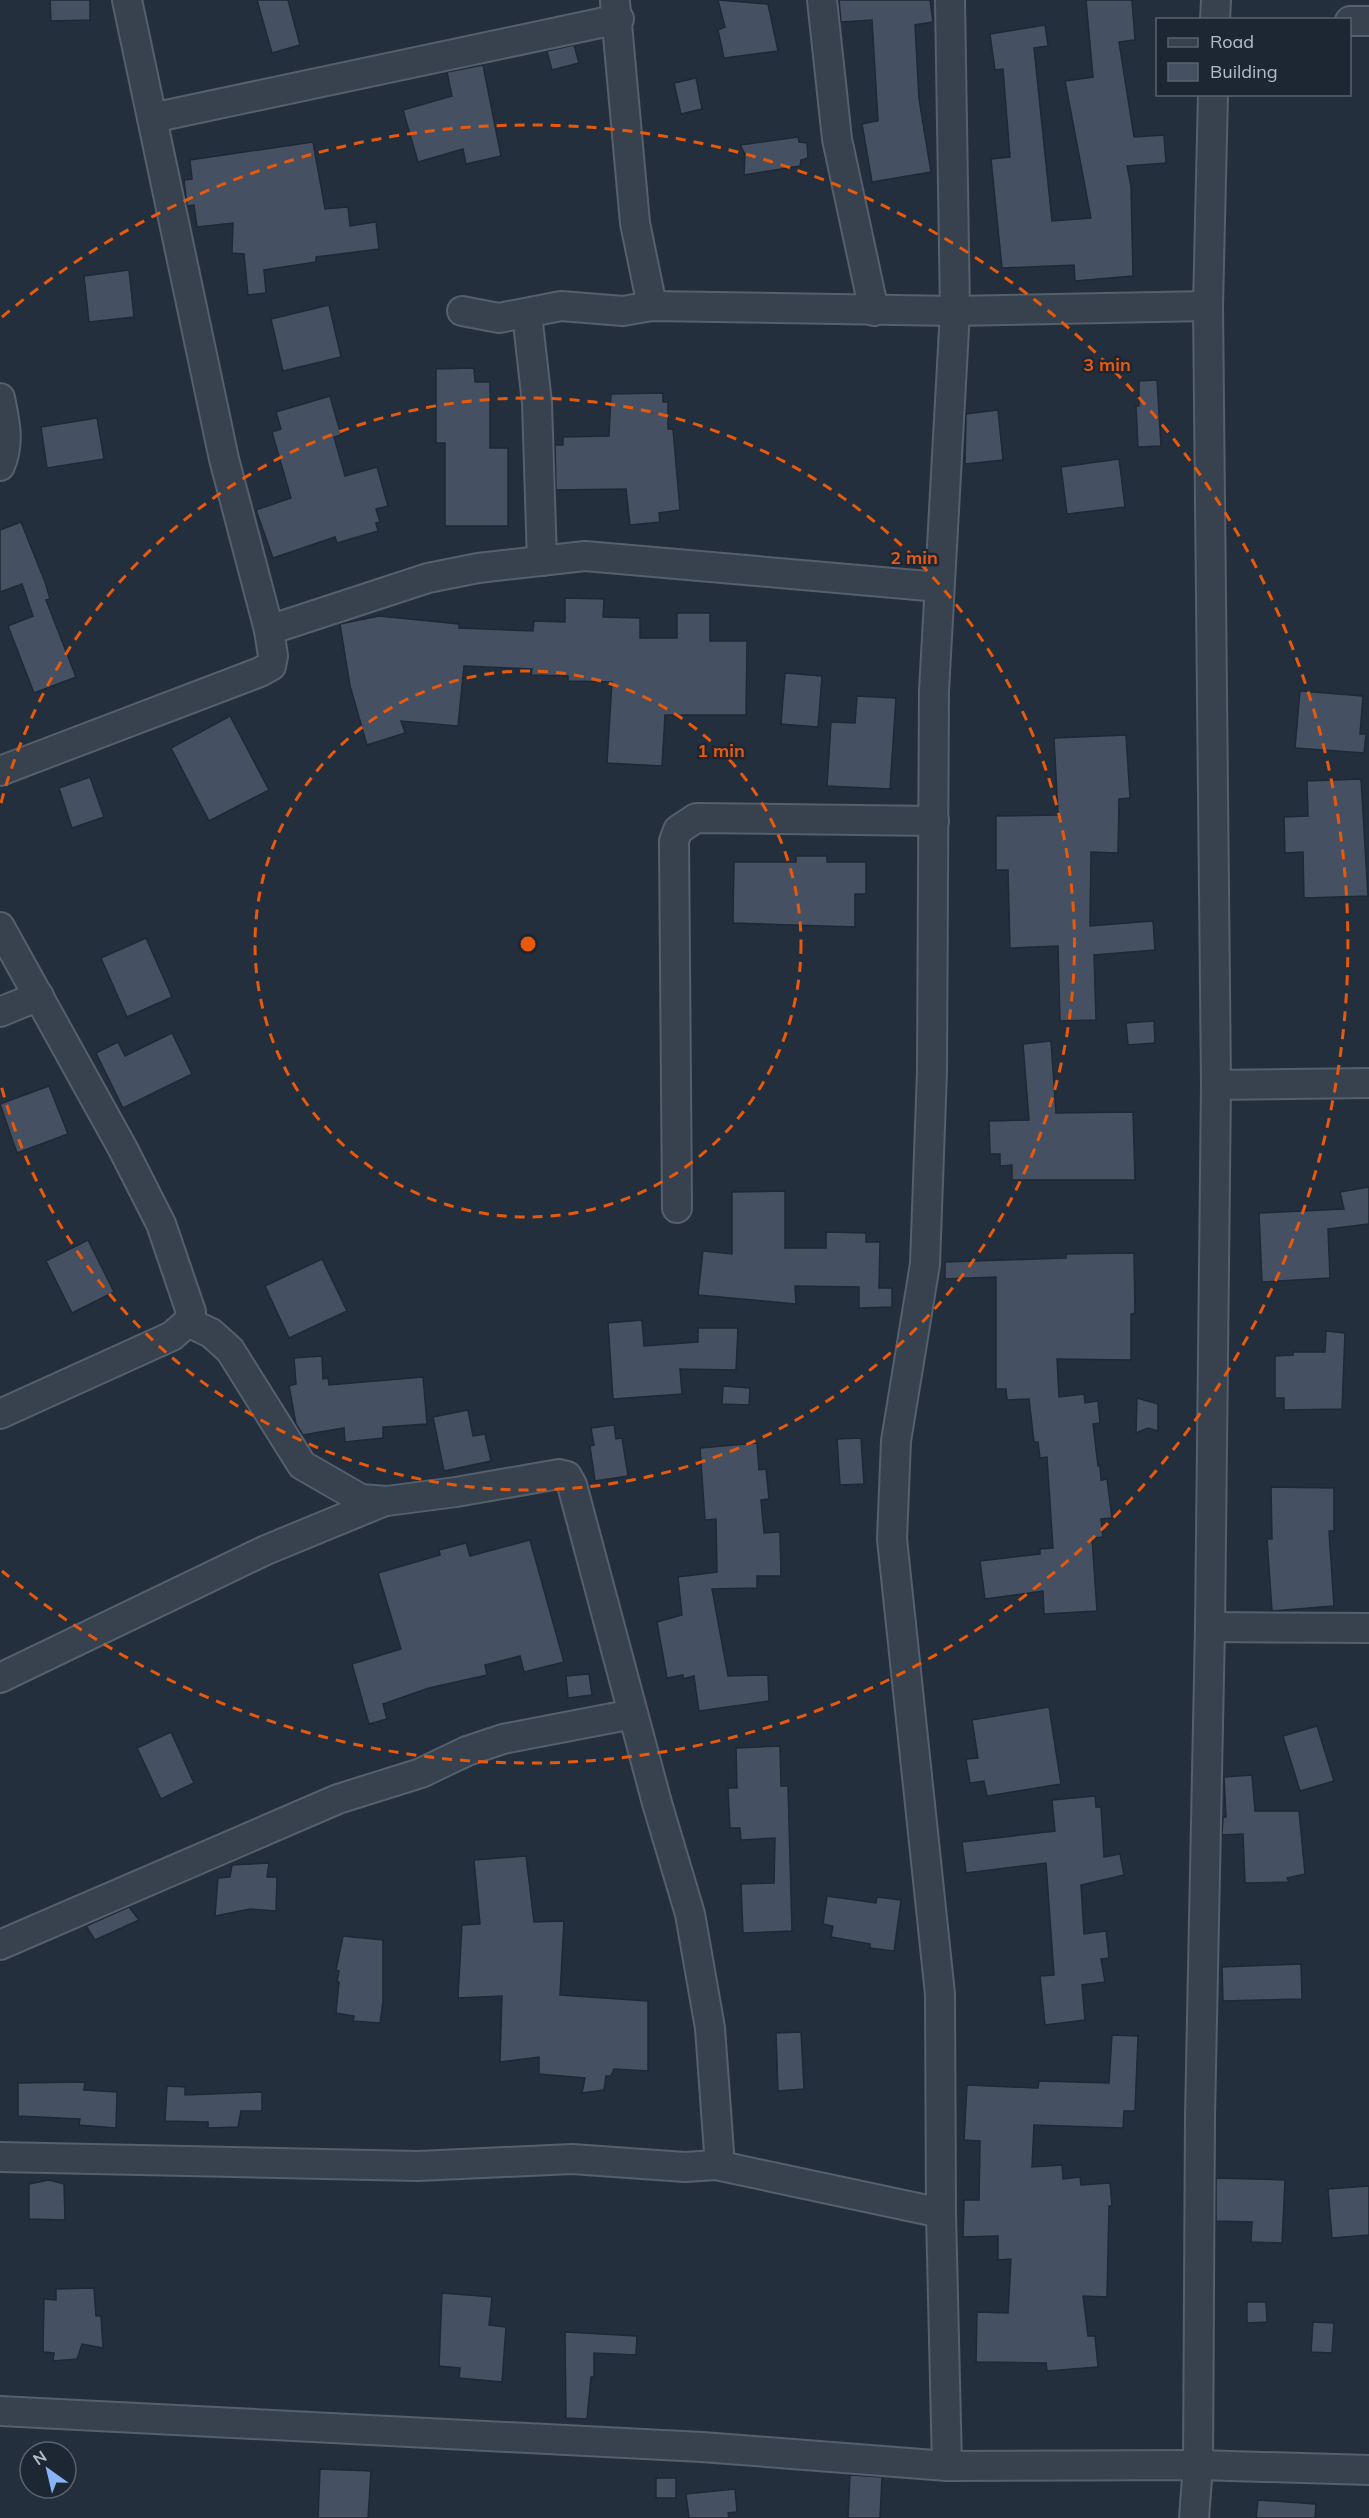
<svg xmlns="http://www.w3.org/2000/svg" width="1369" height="2518" font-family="Mulish,sans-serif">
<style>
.building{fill:#455162;stroke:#1f2835;stroke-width:1.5}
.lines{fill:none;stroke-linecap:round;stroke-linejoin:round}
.minor-casing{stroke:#565f6c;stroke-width:32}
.minor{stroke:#38414e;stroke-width:28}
.ring{fill:none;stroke:#e8590c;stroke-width:3;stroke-dasharray:10 8}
.centre{fill:#e8590c;stroke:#1d2633;stroke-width:3}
.ring-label{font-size:18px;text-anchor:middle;font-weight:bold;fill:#e8590c;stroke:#1d2633;stroke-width:5;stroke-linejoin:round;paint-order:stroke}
</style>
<rect width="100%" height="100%" fill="#242f3e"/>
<g class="building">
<path d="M 50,0 L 90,0 L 90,20 L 51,21 Z"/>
<path d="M 257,0 L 288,0 L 300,45 L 272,53 Z"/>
<path d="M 718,0 L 768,4 L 778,51 L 724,58 L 718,30 L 725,27 Z"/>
<path d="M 839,0 L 930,0 L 933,22 L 915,25 L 919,99 L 931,172 L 872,182 L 862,124 L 878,121 L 872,20 L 841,22 Z"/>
<path d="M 1086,0 L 1132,0 L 1135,40 L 1119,42 L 1134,137 L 1164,135 L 1166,163 L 1127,166 L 1131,186 L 1133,276 L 1075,281 L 1074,265 L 1002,268 L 991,159 L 1010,157 L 1003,69 L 995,70 L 990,34 L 1045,25 L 1048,46 L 1034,48 L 1052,221 L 1091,218 L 1065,81 L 1093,77 Z"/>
<path d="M 574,45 L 579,63 L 552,70 L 547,51 Z"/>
<path d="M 483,65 L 501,156 L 466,164 L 463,149 L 418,162 L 403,110 L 452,96 L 447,72 Z"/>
<path d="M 696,78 L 702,109 L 681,114 L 674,83 Z"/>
<path d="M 798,137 L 799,142 L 807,143 L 808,158 L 801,160 L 800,166 L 744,175 L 745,154 L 740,145 Z"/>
<path d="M 313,142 L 325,209 L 348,207 L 350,226 L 376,222 L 379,249 L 316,257 L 316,262 L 264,270 L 266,293 L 248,295 L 244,254 L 232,253 L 233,223 L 197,227 L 194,205 L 187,206 L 184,180 L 192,179 L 190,160 Z"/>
<path d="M 129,270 L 134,317 L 89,322 L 84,276 Z"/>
<path d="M 329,305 L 341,357 L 283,371 L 271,319 Z"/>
<path d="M 474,368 L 475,382 L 490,382 L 490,448 L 508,448 L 508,526 L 445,526 L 445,443 L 436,443 L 436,369 Z"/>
<path d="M 1157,380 L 1161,446 L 1138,447 L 1136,406 L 1139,406 L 1139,381 Z"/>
<path d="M 663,393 L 663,402 L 668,402 L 668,429 L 673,429 L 680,510 L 659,513 L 660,522 L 630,525 L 626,489 L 556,490 L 555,445 L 563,445 L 563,437 L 609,436 L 611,394 Z"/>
<path d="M 330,396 L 341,435 L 334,437 L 345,476 L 377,467 L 388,506 L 376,509 L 380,522 L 376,523 L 378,531 L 337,543 L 335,537 L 273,558 L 256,510 L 291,498 L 272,432 L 281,429 L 276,412 Z"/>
<path d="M 998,410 L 1003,460 L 965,464 L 966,414 Z"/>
<path d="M 97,418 L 104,459 L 47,468 L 41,427 Z"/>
<path d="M 1119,459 L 1125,507 L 1067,514 L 1061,467 Z"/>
<path d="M 21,522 L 45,582 L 50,599 L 46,600 L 76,677 L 34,693 L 8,626 L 33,616 L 22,584 L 0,592 L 0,530 Z"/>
<path d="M 565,598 L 604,599 L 603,617 L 640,618 L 640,638 L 677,638 L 677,613 L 710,613 L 710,641 L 747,641 L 746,715 L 665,715 L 662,766 L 607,763 L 612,682 L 568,681 L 568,676 L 531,675 L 532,669 L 464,666 L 458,726 L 401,721 L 405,733 L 367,745 L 350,686 L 340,624 L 379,616 L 459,624 L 459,628 L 533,631 L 534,621 L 565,622 Z"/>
<path d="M 785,673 L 822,676 L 818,727 L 781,724 Z"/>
<path d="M 1300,691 L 1363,696 L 1360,734 L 1366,734 L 1364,753 L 1295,748 Z"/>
<path d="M 857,696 L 896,698 L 890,789 L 827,786 L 831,722 L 855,723 Z"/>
<path d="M 230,716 L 269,790 L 209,821 L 171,748 Z"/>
<path d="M 1126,735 L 1130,798 L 1119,799 L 1118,853 L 1091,852 L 1090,926 L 1153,921 L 1155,950 L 1094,955 L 1096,1020 L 1060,1021 L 1058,946 L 1010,948 L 1008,870 L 996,870 L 996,816 L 1058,815 L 1054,738 Z"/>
<path d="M 90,777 L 104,817 L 72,828 L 59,788 Z"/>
<path d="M 1361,779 L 1368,896 L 1304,898 L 1303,852 L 1285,853 L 1284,817 L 1308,816 L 1307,781 Z"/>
<path d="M 796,856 L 827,856 L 827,862 L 866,862 L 866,894 L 855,894 L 855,927 L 733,923 L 734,862 L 796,862 Z"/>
<path d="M 146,938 L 172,997 L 127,1017 L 101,958 Z"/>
<path d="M 1154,1021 L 1155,1043 L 1128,1045 L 1126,1023 Z"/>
<path d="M 172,1033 L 192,1074 L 123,1108 L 96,1053 L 118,1042 L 125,1056 Z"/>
<path d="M 1051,1041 L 1056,1113 L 1133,1112 L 1135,1180 L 1012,1180 L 1012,1165 L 1000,1166 L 1000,1154 L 990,1154 L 989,1121 L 1029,1120 L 1023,1044 Z"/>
<path d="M 49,1086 L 68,1134 L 17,1153 L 0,1104 Z"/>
<path d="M 1369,1187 L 1369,1224 L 1328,1229 L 1330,1278 L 1262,1282 L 1259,1213 L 1344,1209 L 1340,1192 Z"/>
<path d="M 785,1191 L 785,1248 L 826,1248 L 826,1232 L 866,1233 L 866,1242 L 880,1242 L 879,1288 L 892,1288 L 892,1307 L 859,1308 L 859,1287 L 795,1286 L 796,1304 L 698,1295 L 703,1251 L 732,1254 L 732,1192 Z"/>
<path d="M 88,1240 L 114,1292 L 72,1313 L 46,1261 Z"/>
<path d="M 1134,1253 L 1135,1313 L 1131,1314 L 1131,1360 L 1057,1359 L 1059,1397 L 1084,1394 L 1085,1403 L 1098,1401 L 1100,1423 L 1093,1424 L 1098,1466 L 1100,1466 L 1101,1480 L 1107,1479 L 1112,1518 L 1101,1519 L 1103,1537 L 1092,1538 L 1097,1611 L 1044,1614 L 1043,1591 L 985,1599 L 980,1561 L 1040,1554 L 1040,1549 L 1053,1548 L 1047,1457 L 1040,1458 L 1038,1442 L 1034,1442 L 1029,1399 L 1007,1400 L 1006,1389 L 996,1389 L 996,1277 L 945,1279 L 945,1262 L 1066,1258 L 1066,1254 Z"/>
<path d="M 322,1259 L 347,1311 L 289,1338 L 265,1286 Z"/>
<path d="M 642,1320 L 644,1346 L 698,1342 L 698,1328 L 738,1328 L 736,1370 L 680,1369 L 682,1394 L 613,1399 L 608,1323 Z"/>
<path d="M 1326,1331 L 1345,1333 L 1342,1409 L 1284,1410 L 1284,1398 L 1275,1398 L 1275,1356 L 1293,1355 L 1293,1352 L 1325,1352 Z"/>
<path d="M 322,1356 L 323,1379 L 328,1378 L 329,1385 L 423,1377 L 427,1424 L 383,1427 L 383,1438 L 345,1442 L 344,1428 L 303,1435 L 296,1424 L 289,1386 L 296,1384 L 294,1358 Z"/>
<path d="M 723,1386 L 750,1388 L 749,1405 L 722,1404 Z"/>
<path d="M 1137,1398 L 1158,1404 L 1158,1431 L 1148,1428 L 1136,1433 Z"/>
<path d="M 468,1410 L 473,1436 L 485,1434 L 491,1461 L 444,1471 L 433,1417 Z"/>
<path d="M 614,1425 L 616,1439 L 622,1438 L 628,1476 L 595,1481 L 590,1446 L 594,1445 L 591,1428 Z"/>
<path d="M 861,1438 L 864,1484 L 840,1485 L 837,1439 Z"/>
<path d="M 757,1443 L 759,1470 L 766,1469 L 769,1499 L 761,1500 L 764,1533 L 780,1532 L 781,1576 L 757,1576 L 757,1588 L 712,1589 L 728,1676 L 768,1675 L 769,1701 L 699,1711 L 694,1676 L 683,1679 L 683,1675 L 667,1678 L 657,1622 L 682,1615 L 678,1577 L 717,1572 L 716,1519 L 705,1520 L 700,1448 Z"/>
<path d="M 1271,1487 L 1334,1488 L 1334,1531 L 1329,1531 L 1334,1606 L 1272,1611 L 1267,1539 L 1272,1539 Z"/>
<path d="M 530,1540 L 564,1662 L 524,1672 L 520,1656 L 485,1665 L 487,1675 L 429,1688 L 383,1704 L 387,1719 L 369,1724 L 352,1664 L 401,1649 L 378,1573 L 440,1555 L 439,1550 L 466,1543 L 470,1556 Z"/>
<path d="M 589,1674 L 592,1695 L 568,1698 L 566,1676 Z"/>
<path d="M 1049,1707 L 1061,1784 L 987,1796 L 984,1781 L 970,1783 L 966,1759 L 978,1758 L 972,1720 Z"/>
<path d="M 1317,1726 L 1334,1781 L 1300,1791 L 1283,1736 Z"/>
<path d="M 171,1732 L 194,1783 L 161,1799 L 137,1748 Z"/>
<path d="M 780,1746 L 781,1786 L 788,1786 L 792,1931 L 743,1933 L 741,1884 L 774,1883 L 775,1838 L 741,1840 L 740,1828 L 730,1828 L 728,1788 L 737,1788 L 736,1748 Z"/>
<path d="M 1252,1775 L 1255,1811 L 1299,1811 L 1305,1874 L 1287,1878 L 1289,1882 L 1245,1883 L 1243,1834 L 1222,1835 L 1223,1817 L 1226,1817 L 1224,1777 Z"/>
<path d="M 1095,1796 L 1096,1807 L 1101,1807 L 1104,1857 L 1120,1854 L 1124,1875 L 1081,1885 L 1084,1934 L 1106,1931 L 1109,1958 L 1101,1959 L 1105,1982 L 1082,1985 L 1085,2020 L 1045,2025 L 1040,1976 L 1054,1975 L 1046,1863 L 966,1873 L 962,1842 L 1055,1831 L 1052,1800 Z"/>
<path d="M 526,1856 L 534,1922 L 564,1921 L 560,1995 L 648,2001 L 648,2071 L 614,2069 L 611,2076 L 606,2076 L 604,2090 L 582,2093 L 585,2078 L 539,2074 L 539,2057 L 500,2062 L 502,1996 L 458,1998 L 462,1925 L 480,1924 L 474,1860 Z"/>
<path d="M 269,1863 L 267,1877 L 277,1877 L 276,1911 L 250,1909 L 215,1916 L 218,1878 L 230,1877 L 232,1865 Z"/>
<path d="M 827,1896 L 876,1903 L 877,1897 L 901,1900 L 894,1951 L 870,1948 L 870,1944 L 831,1937 L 833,1926 L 823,1924 Z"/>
<path d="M 129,1907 L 139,1920 L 95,1940 L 86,1926 Z"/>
<path d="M 343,1936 L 383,1940 L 383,2002 L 380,2023 L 353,2021 L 354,2016 L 336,2013 L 339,1982 L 337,1982 L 339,1971 L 336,1970 Z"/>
<path d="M 1301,1964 L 1302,1999 L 1223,2001 L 1222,1967 Z"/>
<path d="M 801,2032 L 804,2089 L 778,2091 L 776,2033 Z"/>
<path d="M 1112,2035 L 1138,2036 L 1135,2111 L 1124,2111 L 1123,2128 L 1034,2125 L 1032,2167 L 1062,2165 L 1063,2179 L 1080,2177 L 1081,2185 L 1110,2183 L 1112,2206 L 1109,2206 L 1107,2297 L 1083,2296 L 1088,2336 L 1095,2336 L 1098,2367 L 1047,2371 L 1046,2363 L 976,2362 L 977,2312 L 1008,2313 L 1011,2259 L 998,2260 L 998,2236 L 963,2237 L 964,2200 L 979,2200 L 980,2141 L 964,2140 L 967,2085 L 1038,2088 L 1039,2081 L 1109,2083 Z"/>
<path d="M 85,2082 L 84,2090 L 117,2092 L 116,2128 L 79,2125 L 80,2119 L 18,2116 L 18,2083 Z"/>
<path d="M 167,2086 L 185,2087 L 185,2095 L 262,2092 L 262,2111 L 241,2111 L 238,2127 L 208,2128 L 208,2122 L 165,2121 Z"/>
<path d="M 1216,2178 L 1285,2180 L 1282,2243 L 1251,2242 L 1252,2222 L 1216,2221 Z"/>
<path d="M 49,2180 L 64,2184 L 65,2220 L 29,2219 L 29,2184 Z"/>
<path d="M 1369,2186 L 1369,2235 L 1332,2238 L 1328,2189 Z"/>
<path d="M 94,2288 L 96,2316 L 101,2316 L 103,2348 L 82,2344 L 77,2359 L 53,2361 L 54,2353 L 43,2352 L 44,2299 L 56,2300 L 56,2289 Z"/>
<path d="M 442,2293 L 492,2297 L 489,2325 L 506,2327 L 502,2382 L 459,2378 L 460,2368 L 439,2366 Z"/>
<path d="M 1247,2302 L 1266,2302 L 1267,2322 L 1247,2323 Z"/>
<path d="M 1313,2322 L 1334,2323 L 1332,2353 L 1311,2352 Z"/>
<path d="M 565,2332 L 637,2336 L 636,2355 L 594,2353 L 594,2377 L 591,2377 L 587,2419 L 566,2418 Z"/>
<path d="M 320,2469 L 371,2471 L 368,2518 L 318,2518 Z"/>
<path d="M 850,2475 L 882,2477 L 880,2518 L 848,2518 Z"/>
<rect x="656" y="2478" width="20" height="20"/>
<path d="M 735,2489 L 737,2512 L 728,2513 L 729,2518 L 689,2518 L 686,2494 Z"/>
<path d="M 1258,2500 L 1316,2504 L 1315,2518 L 1256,2518 Z"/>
</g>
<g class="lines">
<defs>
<g id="minor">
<path d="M 822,0 L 837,139 L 874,311"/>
<path d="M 615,2 L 635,223 L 652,306"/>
<path d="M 1215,20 L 1216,0"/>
<path d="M 1350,21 L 1369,21"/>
<path d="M 152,118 L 619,19"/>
<path d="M 462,311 L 499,318 L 561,306 L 623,311 L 652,306 L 955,311 L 1208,306"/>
<path d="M 527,314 L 537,403 L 542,561"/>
<path d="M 0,398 C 5,422 10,443 0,466"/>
<path d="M 269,630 L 428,578 L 478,568 L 585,556 L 939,587"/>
<path d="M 0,771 L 260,672 L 271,666 L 273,656 L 269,630 L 224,459 L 127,0"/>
<path d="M 0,927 L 123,1149 L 161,1224 L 191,1312 L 188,1322 L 172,1336 L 0,1414"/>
<path d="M 0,1012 L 39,996"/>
<path d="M 1216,1085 L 1369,1083"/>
<path d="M 677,1208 L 674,841 L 678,830 L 696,818 L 934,821"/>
<path d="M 188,1322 L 211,1333 L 230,1350 L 302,1465 L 361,1499 L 387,1501 L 456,1492 L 559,1474 L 567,1476 L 572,1485 L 657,1803 L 690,1914 L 710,2028 L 719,2152 L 716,2165"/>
<path d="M 1210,1627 L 1369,1628"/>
<path d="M 0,1678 L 266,1550 L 385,1501"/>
<path d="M 0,1945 L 338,1799 L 421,1773 L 467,1751 L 503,1739 L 633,1714"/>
<path d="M 0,2157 L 418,2166 L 572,2159 L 685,2167 L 716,2165 L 941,2213 L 947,2466"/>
<path d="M 941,2213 L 940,1994 L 892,1539 L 896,1441 L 925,1264 L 932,1071 L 934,691 L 955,311 L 950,0"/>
<path d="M 0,2411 L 702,2447 L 947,2466 L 1198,2465 L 1369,2470"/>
<path d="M 1194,2518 L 1198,2465 L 1200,2117 L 1210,1627 L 1216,1085 L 1208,306 L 1213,94"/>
</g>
</defs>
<use href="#minor" class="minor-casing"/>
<use href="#minor" class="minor"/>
</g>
<g class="ring">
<circle cx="528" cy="944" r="273"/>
<path d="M1 803A546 546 0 1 1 1 1085"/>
<path d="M2 317A819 819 0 1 1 2 1571"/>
</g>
<circle cx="528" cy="944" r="9" class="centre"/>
<g class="ring-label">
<text x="1107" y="371">3 min</text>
<text x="914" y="564">2 min</text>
<text x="721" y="757">1 min</text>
</g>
<rect x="1156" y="18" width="195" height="78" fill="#1d2633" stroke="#59626f" stroke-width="1.5"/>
<rect x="1168" y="38" width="30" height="9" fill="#38414e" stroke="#59626f" stroke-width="1.5"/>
<text x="1210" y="48" font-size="18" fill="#b4bcc9">Road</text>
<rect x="1168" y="63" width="30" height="18" fill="#455162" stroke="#59626f" stroke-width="1.5"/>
<text x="1210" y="78" font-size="18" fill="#b4bcc9">Building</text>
<g transform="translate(48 2470) rotate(326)"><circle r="28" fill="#1d2633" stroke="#59626f" stroke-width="1.5"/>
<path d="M0-4.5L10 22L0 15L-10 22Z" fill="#8ab4f8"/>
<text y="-9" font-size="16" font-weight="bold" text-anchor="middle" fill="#b4bcc9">N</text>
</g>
</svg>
